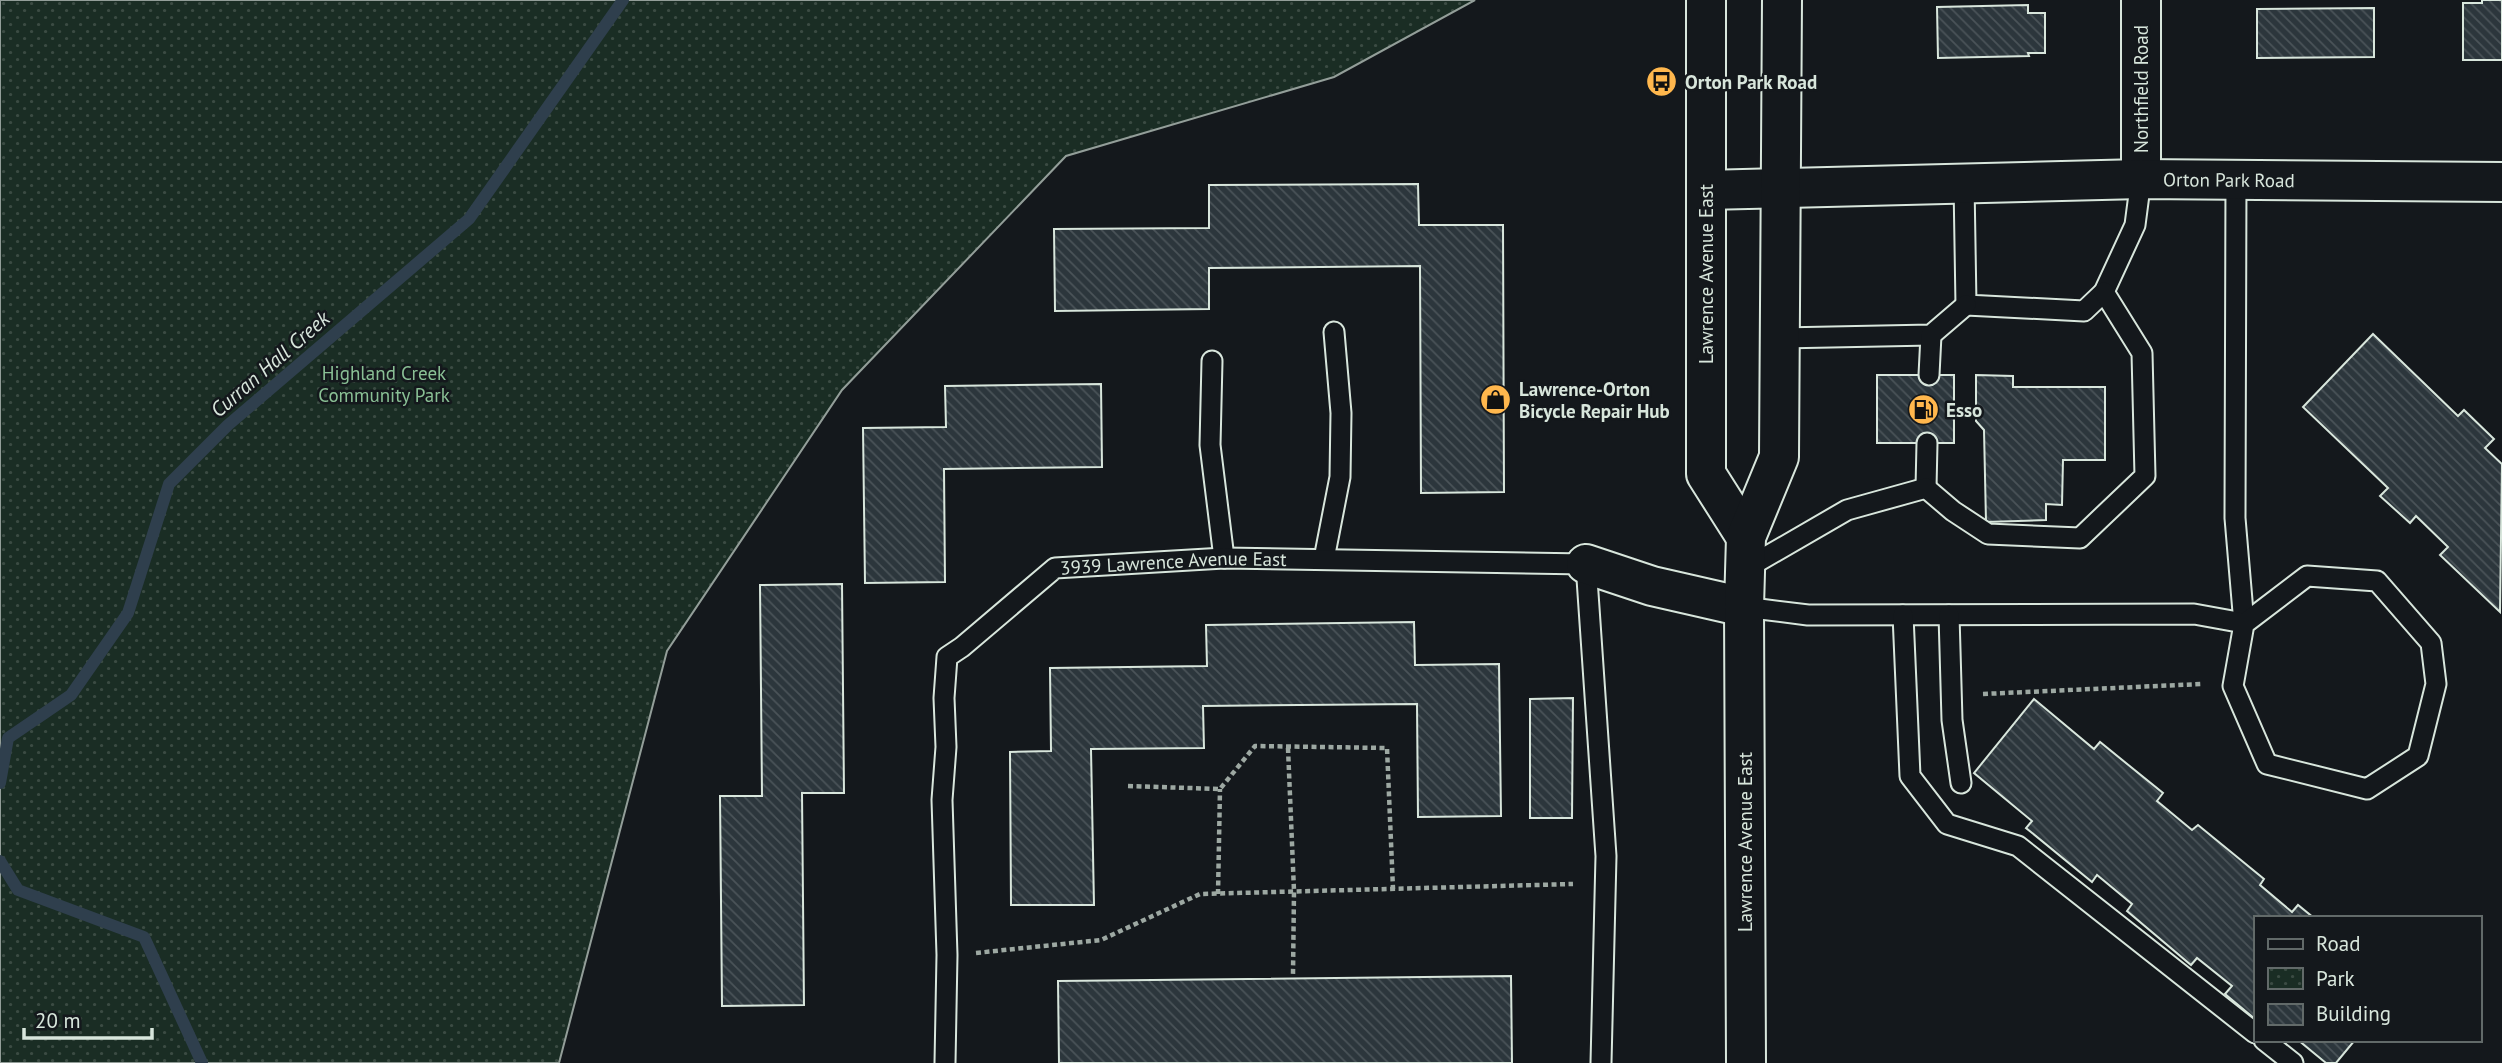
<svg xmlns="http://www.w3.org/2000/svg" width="2502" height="1063" font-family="'PT Sans',sans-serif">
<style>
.park{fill:url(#park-dots);stroke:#939e99;stroke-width:2}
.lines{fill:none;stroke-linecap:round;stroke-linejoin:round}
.stream{stroke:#2f3f4d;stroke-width:12}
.building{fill:url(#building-back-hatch);stroke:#d8e6dc;stroke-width:2}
.service-casing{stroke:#d8e6dc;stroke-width:23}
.minor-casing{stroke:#d8e6dc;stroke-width:42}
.tertiary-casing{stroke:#d8e6dc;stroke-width:42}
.secondary-casing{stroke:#d8e6dc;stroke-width:42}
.path{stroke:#9da8a2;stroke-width:4.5;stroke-dasharray:5 3.5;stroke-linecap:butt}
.service{stroke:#14181c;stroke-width:19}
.minor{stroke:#14181c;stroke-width:38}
.tertiary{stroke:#14181c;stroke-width:38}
.secondary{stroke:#14181c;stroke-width:38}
.labels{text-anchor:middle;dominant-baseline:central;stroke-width:5;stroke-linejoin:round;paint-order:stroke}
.poi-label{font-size:19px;font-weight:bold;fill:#d8e6dc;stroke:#14181c;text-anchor:start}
.street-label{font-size:19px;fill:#d8e6dc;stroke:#14181c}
.park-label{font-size:19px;fill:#8ac095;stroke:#14181c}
.water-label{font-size:21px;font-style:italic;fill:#d8e6dc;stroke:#14181c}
</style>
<defs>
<pattern id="park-dots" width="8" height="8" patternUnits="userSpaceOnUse" patternTransform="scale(1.75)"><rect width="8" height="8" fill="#1a2d24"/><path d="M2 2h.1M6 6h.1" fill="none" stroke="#3b4b43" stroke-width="1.8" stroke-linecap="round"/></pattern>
<pattern id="building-back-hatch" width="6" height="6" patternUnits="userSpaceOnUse" patternTransform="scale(1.75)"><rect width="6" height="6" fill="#2c363c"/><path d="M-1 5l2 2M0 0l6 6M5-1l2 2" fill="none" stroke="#4a5358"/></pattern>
</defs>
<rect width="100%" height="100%" fill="#14181c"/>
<path class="park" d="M 0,0 L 1475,0 L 1334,77 L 1066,156 L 842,390 L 667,651 L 559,1063 L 0,1063 Z"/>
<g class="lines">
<g class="stream">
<path d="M 0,783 L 8,738 L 71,695 L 128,613 L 169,484 L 228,425 L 469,219 L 623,0"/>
<path d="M 0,861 L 18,890 L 144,937 L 202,1063"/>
</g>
</g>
<g class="building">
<path d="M 2482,0 L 2502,0 L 2502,60 L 2463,60 L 2463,3 L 2482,3 Z"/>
<path d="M 2028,5 L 2028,13 L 2045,13 L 2045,53 L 2028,53 L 2029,56 L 1938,58 L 1937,7 Z"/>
<path d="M 2374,8 L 2374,57 L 2257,58 L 2257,9 Z"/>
<path d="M 1418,184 L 1419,225 L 1503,225 L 1504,492 L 1421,493 L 1420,266 L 1209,268 L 1209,309 L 1055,311 L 1054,229 L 1209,228 L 1209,185 Z"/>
<path d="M 2373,334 L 2458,416 L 2464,410 L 2494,439 L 2485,448 L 2502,464 L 2500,612 L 2440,555 L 2448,547 L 2416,516 L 2410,523 L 2380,496 L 2388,488 L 2303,407 Z"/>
<rect x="1877" y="375" width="77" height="68"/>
<path d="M 1976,375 L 2013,376 L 2013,387 L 2105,387 L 2105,460 L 2063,460 L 2062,505 L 2046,504 L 2046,520 L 1986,522 L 1984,430 L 1976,421 Z"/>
<path d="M 1101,384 L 1102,467 L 944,469 L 945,582 L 865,583 L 863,428 L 946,427 L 945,386 Z"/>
<path d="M 842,584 L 844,793 L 802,793 L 804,1005 L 722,1006 L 720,796 L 762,796 L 760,585 Z"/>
<path d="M 1414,622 L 1415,665 L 1499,664 L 1501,816 L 1418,817 L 1417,704 L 1203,706 L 1204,748 L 1091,749 L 1094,905 L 1011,905 L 1010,752 L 1051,751 L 1050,668 L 1207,666 L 1206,625 Z"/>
<path d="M 1573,698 L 1572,818 L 1530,818 L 1530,699 Z"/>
<path d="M 2034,699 L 2094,749 L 2100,742 L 2163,793 L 2157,801 L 2192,830 L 2198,825 L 2264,879 L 2260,885 L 2292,912 L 2298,905 L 2314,918 L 2255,918 L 2255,1019 L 2225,994 L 2232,986 L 2197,958 L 2191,965 L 2127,911 L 2132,904 L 2097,875 L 2092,882 L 2026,828 L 2032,821 L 1974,773 Z"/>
<path d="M 1511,976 L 1512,1063 L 1059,1063 L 1058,981 Z"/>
<path d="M 2298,1040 L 2355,1040 L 2336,1063 L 2326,1063 Z"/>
</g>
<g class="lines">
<defs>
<g id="service">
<path d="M 2236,179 L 2235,518 L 2244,624"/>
<path d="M 1964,183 L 1966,305 L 2084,311 L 2104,292 L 2135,225 L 2141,179"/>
<path d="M 1781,338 L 1931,335 L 1966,305"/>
<path d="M 1212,361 L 1210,445 L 1224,558"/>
<path d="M 1929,375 L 1931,335"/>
<path d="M 1926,488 L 1927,443"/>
<path d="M 1324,559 L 1340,477 L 1341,413 L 1334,332"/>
<path d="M 1745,569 L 1847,510 L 1926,488 L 1953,511 L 1988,534 L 2080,538 L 2145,476 L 2142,353 L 2104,292"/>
<path d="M 1744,607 L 1808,615 L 2194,614 L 2238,622 L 2244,624 L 2233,686 L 2267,764 L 2367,789 L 2418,756 L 2436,684 L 2431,643 L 2377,581 L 2307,576 L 2244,624"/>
<path d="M 1903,615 L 1910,776 L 1947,824 L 2018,846 L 2255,1033"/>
<path d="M 1949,615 L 1952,720 L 1961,783"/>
<path d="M 2264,1040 L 2293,1063"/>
<path id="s1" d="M 945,1063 L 947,955 L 942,800 L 946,747 L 944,698 L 947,657 L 962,647 L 1055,568 L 1224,558 L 1586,564 L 1606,856 L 1601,1063"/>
</g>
<g id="minor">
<path d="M 2141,0 L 2141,179"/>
<path d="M 1586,564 L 1652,586 L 1744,607"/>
</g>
<g id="tertiary">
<path id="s2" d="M 1706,190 L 2141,179 L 2502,182"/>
</g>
<g id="secondary">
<path d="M 1706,0 L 1706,474 L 1746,537"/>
<path d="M 1746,1063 L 1744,607 L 1746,537 L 1779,457 L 1782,0"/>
</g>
</defs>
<use href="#service" class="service-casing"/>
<use href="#minor" class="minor-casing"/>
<use href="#tertiary" class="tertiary-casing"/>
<use href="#secondary" class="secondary-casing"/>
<g class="path">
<path d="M 1983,694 L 2201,684"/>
<path d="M 1288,748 L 1294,891 L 1293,974"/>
<path d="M 1128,786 L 1220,789 L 1255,746 L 1387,748 L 1393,889"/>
<path d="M 1218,894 L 1220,789"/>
<path d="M 976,953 L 1101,940 L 1200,894 L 1573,884"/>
</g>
<use href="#service" class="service"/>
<use href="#minor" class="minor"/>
<use href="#tertiary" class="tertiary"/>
<use href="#secondary" class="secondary"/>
</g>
<defs>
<symbol id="bus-disc" viewBox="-11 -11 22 22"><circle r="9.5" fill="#ffb74d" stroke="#14181c"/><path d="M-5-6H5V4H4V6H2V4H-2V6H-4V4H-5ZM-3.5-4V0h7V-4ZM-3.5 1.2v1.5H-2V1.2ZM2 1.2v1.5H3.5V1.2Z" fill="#111"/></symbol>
<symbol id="shop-disc" viewBox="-11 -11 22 22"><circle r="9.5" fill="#ffb74d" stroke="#14181c"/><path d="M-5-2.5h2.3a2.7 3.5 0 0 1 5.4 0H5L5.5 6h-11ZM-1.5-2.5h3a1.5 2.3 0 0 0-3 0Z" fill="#111"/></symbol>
<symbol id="fuel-disc" viewBox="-11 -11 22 22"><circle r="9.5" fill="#ffb74d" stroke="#14181c"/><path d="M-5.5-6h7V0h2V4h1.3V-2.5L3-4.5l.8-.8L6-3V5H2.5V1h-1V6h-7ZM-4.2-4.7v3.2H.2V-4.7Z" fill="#111"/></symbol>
</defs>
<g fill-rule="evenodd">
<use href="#bus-disc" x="1644" y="64" width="35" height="35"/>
<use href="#shop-disc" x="1478" y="382" width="35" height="35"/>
<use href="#fuel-disc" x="1906" y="392" width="35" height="35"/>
</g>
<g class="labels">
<g class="poi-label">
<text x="1685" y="82">Orton Park Road</text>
<text x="1519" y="389">Lawrence-Orton<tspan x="1519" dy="22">Bicycle Repair Hub</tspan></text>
<text x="1946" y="410">Esso</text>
</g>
<g class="street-label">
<text transform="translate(2141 89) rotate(-90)">Northfield Road</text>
<text stroke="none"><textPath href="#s2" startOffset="523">Orton Park Road</textPath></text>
<text transform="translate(1706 274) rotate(-90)">Lawrence Avenue East</text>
<text stroke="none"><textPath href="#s1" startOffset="665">3939 Lawrence Avenue East</textPath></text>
<text transform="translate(1745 842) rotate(-90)">Lawrence Avenue East</text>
</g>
<g class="park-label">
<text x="384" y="373">Highland Creek<tspan x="384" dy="22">Community Park</tspan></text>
</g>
<g class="water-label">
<text transform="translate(270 364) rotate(-41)">Curran Hall Creek</text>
</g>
</g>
<rect x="2254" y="916" width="228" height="126" fill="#14181c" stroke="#626a69" stroke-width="2"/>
<rect x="2268" y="939" width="35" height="10" fill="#14181c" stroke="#626a69" stroke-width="2"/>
<text x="2316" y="951" font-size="21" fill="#d8e6dc">Road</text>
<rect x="2268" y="968" width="35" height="21" fill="url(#park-dots)" stroke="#626a69" stroke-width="2"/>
<text x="2316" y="986" font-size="21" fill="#d8e6dc">Park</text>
<rect x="2268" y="1004" width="35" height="21" fill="url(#building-back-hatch)" stroke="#626a69" stroke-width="2"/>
<text x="2316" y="1021" font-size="21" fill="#d8e6dc">Building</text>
<path d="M24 1028v10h128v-10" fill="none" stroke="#d8e6dc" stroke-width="3.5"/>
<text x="35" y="1028" font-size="21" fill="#d8e6dc" stroke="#14181c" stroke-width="5" paint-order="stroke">20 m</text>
</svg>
